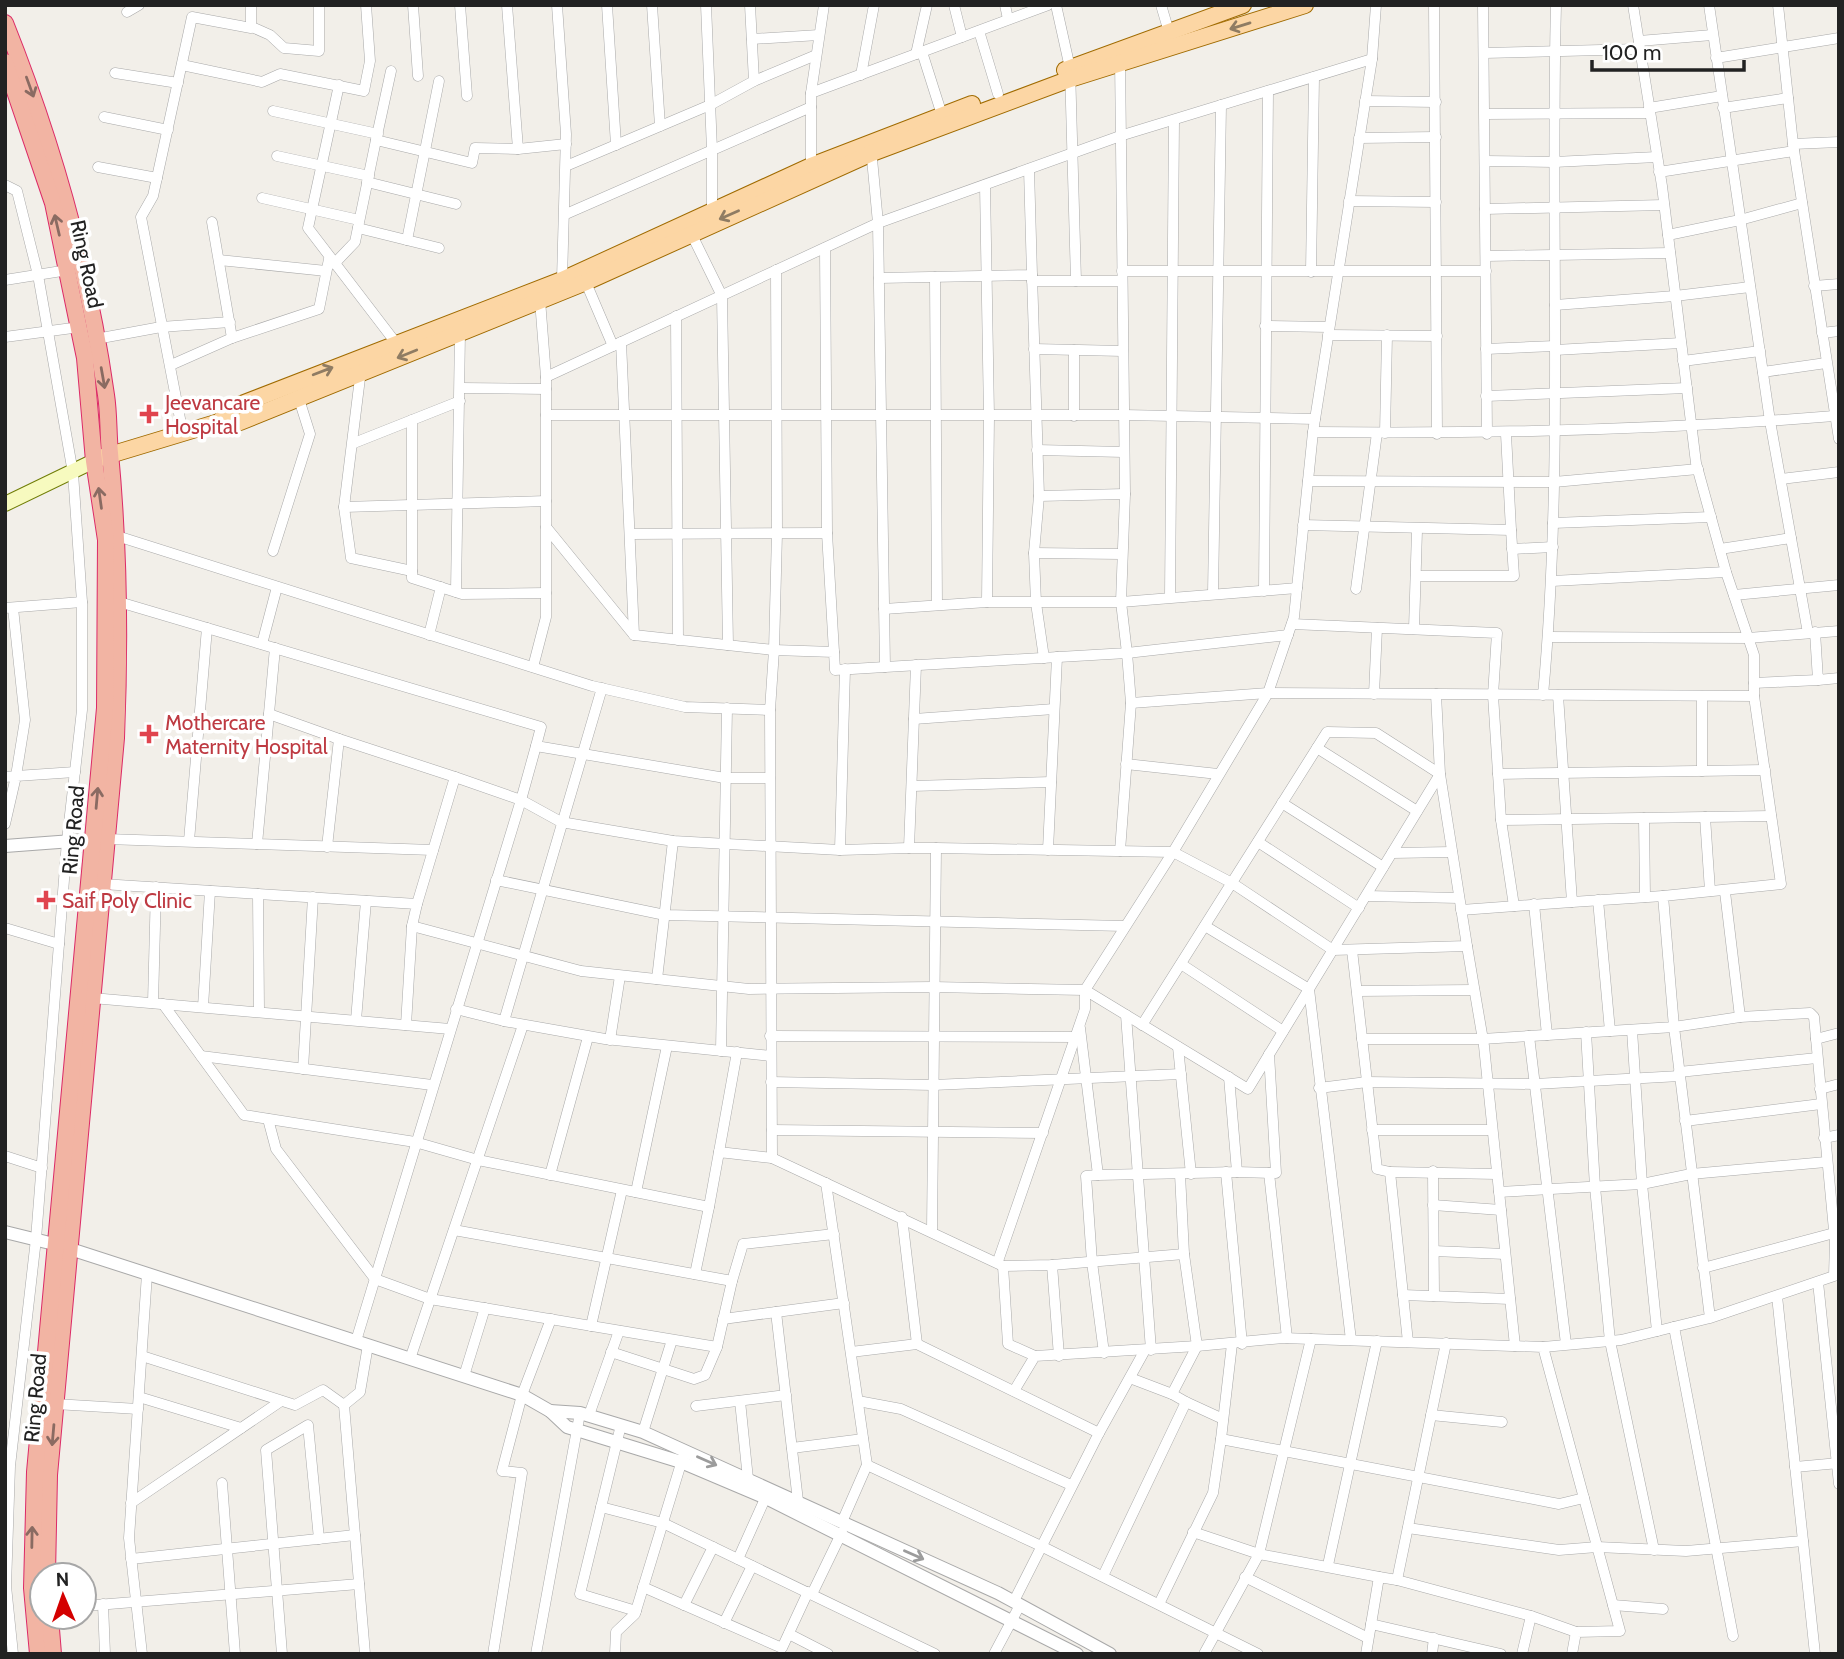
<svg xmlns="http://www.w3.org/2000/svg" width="1844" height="1659" font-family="Cabin,sans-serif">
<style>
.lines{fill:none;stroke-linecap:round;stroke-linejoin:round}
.minor-casing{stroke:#a9a9a9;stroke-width:11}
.tertiary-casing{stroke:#a9a9a9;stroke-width:14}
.secondary-casing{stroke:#707d05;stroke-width:16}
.primary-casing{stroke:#a06b00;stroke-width:18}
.trunk-casing{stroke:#dc2a67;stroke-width:18}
.minor{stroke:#fff;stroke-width:10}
.tertiary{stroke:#fff;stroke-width:12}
.secondary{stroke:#f7fabf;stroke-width:14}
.primary{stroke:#fcd6a4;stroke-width:16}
.trunk{stroke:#f2b4a3;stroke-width:16}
.oneway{stroke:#8f7c63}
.oneway2{stroke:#8a6b62}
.oneway3{stroke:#9c9c9c}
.health-dot{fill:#e0444e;stroke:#fff;stroke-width:2.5}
.labels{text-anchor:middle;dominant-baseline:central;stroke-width:7;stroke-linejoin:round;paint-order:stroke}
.street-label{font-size:21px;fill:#222;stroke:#fff}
.health-label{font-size:21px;fill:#be3a42;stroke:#fff;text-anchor:start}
</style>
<rect width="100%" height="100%" fill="#f2efe9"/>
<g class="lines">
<defs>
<g id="minor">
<path d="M 413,5 L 418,76"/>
<path d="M 460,5 L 467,96"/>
<path d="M 507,5 L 518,149"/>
<path d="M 557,5 L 566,134 L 562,280"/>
<path d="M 607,5 L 616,145"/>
<path d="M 652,5 L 660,126"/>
<path d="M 706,5 L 712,150 L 712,209"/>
<path d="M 954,5 L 962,37"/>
<path d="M 1005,5 L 1008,19"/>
<path d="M 1056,5 L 1070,68 L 1076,281"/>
<path d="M 1161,5 L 1169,32"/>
<path d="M 1434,5 L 1437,434"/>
<path d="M 1483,5 L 1487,434"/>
<path d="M 1709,5 L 1770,421 L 1808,633"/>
<path d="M 1778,5 L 1793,144 L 1839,439"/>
<path d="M 127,12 L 139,5"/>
<path d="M 252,27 L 270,35 L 284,48 L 319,51 L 319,5"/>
<path d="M 979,31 L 998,94"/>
<path d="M 752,39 L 819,35"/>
<path d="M 1639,41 L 1712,35"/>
<path d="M 922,52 L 942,115"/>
<path d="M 1484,53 L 1640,49"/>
<path d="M 916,54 L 927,5"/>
<path d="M 1716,58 L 1839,38"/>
<path d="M 182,65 L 262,82 L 280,74 L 364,91 L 370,61 L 366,5"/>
<path d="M 391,71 L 376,140 L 472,163 L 475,148 L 518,149 L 566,144"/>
<path d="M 115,73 L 178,83"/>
<path d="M 861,75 L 874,5"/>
<path d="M 754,81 L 816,55"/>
<path d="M 339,85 L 308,228 L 396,343"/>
<path d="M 811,93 L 1048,5"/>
<path d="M 1365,101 L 1436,102"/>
<path d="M 1649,108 L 1722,96"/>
<path d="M 1723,108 L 1788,98"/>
<path d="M 273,111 L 378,134"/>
<path d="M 1485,114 L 1650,113"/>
<path d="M 104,117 L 168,130"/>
<path d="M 1359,138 L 1436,137"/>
<path d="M 1793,144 L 1839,142"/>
<path d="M 871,148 L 878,223 L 885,667 L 1127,653 L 1121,602 L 1125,494 L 1120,58"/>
<path d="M 277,156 L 369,176"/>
<path d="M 1485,161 L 1554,162 L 1657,157"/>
<path d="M 566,166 L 710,105 L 754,81 L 750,5"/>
<path d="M 811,166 L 811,93 L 824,5"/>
<path d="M 98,167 L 157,178"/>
<path d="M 1659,172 L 1794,151"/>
<path d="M 367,182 L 456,204"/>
<path d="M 5,185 L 17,191 L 38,275 L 73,473 L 82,602 L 82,710 L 67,841 L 36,1239 L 10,1466 L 6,1586 L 13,1654"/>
<path d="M 262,198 L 359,220"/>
<path d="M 1349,201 L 1436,202"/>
<path d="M 1485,209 L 1664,205"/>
<path d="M 566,214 L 811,107"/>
<path d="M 212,222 L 232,338"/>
<path d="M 358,228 L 439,248"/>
<path d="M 690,231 L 722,296 L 728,645"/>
<path d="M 1668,235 L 1740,220 L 1802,203"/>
<path d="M 407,240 L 439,81"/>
<path d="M 825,248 L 827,533"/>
<path d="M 1486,256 L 1670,253"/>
<path d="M 219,260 L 326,271"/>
<path d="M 334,264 L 355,242 L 376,140"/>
<path d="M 1122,271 L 1486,271"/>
<path d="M 1311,272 L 1314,77"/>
<path d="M 1032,275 L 1039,496 L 1034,553 L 1036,603 L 1044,658"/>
<path d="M 935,277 L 937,605"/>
<path d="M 584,278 L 613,346"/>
<path d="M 879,278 L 1032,275 L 1029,169"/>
<path d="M 5,280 L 68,270"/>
<path d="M 1032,281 L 1122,281"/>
<path d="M 1814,286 L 1839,284"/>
<path d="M 1555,305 L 1675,296 L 1750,287"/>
<path d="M 676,316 L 678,640"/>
<path d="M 1265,326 L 1329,327"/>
<path d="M 1822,333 L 1839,331"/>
<path d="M 1328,335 L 1437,336"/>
<path d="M 5,337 L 80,327"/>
<path d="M 96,339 L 161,327 L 230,322"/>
<path d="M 621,342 L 634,635"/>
<path d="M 1034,349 L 1123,351"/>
<path d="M 1486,349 L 1555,346"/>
<path d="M 1074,350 L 1074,416"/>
<path d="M 1555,350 L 1681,343"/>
<path d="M 1683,361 L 1760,351"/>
<path d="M 171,365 L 232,338 L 319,309 L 329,259"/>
<path d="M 361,370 L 344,507 L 546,501"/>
<path d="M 1763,372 L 1826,363"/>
<path d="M 546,377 L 878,223 L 1123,135 L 1372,59"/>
<path d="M 461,388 L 546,389"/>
<path d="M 1486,396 L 1687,388"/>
<path d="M 546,415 L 1124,415 L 1315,419"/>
<path d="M 412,420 L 412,578 L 462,594 L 546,593"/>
<path d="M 1313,432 C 1487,434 1660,430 1834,416"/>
<path d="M 1385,433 L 1387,335"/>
<path d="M 183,434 L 141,217 L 153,196 L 192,17 L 251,28 L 251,5"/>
<path d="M 354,443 L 460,401"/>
<path d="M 1037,450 L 1124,452"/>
<path d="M 1781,479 L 1839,472"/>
<path d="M 1308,481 L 1554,482 L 1698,469"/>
<path d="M 1039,496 L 1125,494"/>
<path d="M 344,507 L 351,558 L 412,571"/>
<path d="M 1553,523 L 1711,517"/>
<path d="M 1303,525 L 1511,530 L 1506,434"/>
<path d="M 546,527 L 634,635 L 774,650 L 777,533 L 776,270"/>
<path d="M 631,534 L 827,533 L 834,652"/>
<path d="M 117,536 L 592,686 L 685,707 L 770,710 L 774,650 L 834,652 L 835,670 L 885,667"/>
<path d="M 1512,549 L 1553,547"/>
<path d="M 1720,549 L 1791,538"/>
<path d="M 273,551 L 310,434 L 298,396"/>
<path d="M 1034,553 L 1121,554"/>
<path d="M 1416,576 L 1514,576 L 1511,530"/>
<path d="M 1552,581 L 1726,572"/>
<path d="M 1356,589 L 1377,433"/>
<path d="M 1264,591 L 1268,91"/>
<path d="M 456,592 L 460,332"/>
<path d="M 1213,594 L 1221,105"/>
<path d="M 1734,595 L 1839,585"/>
<path d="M 1170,597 L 1174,120"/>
<path d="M 119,602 L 541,727 L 536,746 L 725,778 L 770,778"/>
<path d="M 987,602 L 1121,602 L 1297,588"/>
<path d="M 5,608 L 82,602"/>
<path d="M 884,609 L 987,602 L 989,416 L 985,185"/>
<path d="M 1292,624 L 1497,633 L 1493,695 L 1501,820 L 1771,816"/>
<path d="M 1414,629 L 1417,530"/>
<path d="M 1815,632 L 1818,680 L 1839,678"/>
<path d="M 429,635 L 441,587"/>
<path d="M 1548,637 L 1748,638 L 1839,631"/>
<path d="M 262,644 L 277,587"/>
<path d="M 275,648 L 257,844 L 433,850"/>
<path d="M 916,665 L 909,848 L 936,848 L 932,1231"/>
<path d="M 533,667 L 546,617 L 546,377 L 540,300"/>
<path d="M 1754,683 L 1818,680"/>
<path d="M 602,688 L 504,1021 L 605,1039 L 771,1056"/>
<path d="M 1374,694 L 1377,628"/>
<path d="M 1543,695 C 1564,466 1550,235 1556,5"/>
<path d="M 1558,695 L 1572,902 L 1663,896"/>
<path d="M 1702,696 L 1702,771"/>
<path d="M 1131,703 L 1268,693 L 1754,696 L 1754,655 L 1726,572 L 1696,463 L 1662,186 L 1633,5"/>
<path d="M 770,710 L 772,1158 L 1003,1266 L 1052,1265 L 1184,1254 L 1197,1346 L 1283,1338 L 1543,1347 L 1620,1631 L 1576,1632 L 1572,1654"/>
<path d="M 269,714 L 339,739"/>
<path d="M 914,719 L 1054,709"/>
<path d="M 1317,748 L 1417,811"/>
<path d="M 1126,764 L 1218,774"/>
<path d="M 1498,774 L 1765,770"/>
<path d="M 5,777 L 16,776 L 25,720 L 13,608"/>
<path d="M 912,786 L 1051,782"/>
<path d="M 1282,803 L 1383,867"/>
<path d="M 1705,817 L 1710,891"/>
<path d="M 1644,818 L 1645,897"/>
<path d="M 1501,820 L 1514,906"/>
<path d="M 5,824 L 16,776 L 75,772"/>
<path d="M 106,839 L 257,844"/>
<path d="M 189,841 L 207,628"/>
<path d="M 1258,842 L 1359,908"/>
<path d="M 327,847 L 339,739 L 455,777"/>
<path d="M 936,848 L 1173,852 L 1232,883 L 1333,950 L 1467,946 L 1440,774 L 1376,733 L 1327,732 C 1265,830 1204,927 1142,1025"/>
<path d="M 840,850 L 909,848"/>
<path d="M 1048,850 L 1057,657"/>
<path d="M 1120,851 L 1131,703 L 1127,653 L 1288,635"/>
<path d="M 1392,853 L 1452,852"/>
<path d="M 496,880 L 665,915 L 1124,926"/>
<path d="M 102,884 L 417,904 L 412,926 L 581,971 L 749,989 L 933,987 L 1085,990 L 1173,852 L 1268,693 L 1294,617 L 1313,432 L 1372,59 L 1376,5"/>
<path d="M 1725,892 L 1740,1017"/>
<path d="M 258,894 L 259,1011"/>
<path d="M 1367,896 L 1459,898"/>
<path d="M 1598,900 L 1610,1031"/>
<path d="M 417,904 L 455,777 L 521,800 L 536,746"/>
<path d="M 1534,904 L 1547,1035"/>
<path d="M 1461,910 L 1572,902"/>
<path d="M 1205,926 L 1309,989 L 1351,1340"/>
<path d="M 5,928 L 59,944"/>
<path d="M 1467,946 L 1484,1046 L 1515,1346"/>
<path d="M 1352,950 L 1377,1169 L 1390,1172 L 1408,1342"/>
<path d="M 1181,964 L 1283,1031"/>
<path d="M 657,979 L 673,841"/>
<path d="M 1357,991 L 1474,990"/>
<path d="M 92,998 L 450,1029"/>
<path d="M 153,1003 L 156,887"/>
<path d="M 163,1004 L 244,1115 L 415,1142 L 478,1160 L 709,1207 L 719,1152 L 772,1158"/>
<path d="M 203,1007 L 210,891"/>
<path d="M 456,1009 L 504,1021"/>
<path d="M 1126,1015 L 1151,1350"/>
<path d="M 356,1020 L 366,901"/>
<path d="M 406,1025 L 412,926"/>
<path d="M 1080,1028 L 1098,1175 L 1237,1172 L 1229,1077"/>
<path d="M 1632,1030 L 1642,1184 L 1657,1331"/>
<path d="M 1586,1032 L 1595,1187 L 1610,1341 L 1654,1550"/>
<path d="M 770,1036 L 1075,1037"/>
<path d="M 1529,1036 L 1566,1344"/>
<path d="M 1362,1039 L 1482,1039 L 1674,1027 L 1663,896 L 1781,884 L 1754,696"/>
<path d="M 1816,1039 L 1839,1033"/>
<path d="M 610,1040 L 620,976"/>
<path d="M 1178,1047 L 1191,1174"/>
<path d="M 721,1051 L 727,708"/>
<path d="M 201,1056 L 432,1085"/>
<path d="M 303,1069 L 313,897"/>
<path d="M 1679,1072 L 1817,1058"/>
<path d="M 771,1082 L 933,1085 L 1181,1074"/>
<path d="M 1319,1088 L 1367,1082 L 1535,1084 L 1680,1076"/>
<path d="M 1820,1089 L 1839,1084"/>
<path d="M 268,1119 L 276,1149 L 375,1279 L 430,1299 L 717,1347 L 732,1281"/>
<path d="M 1685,1121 L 1821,1104"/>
<path d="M 772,1130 L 1043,1133"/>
<path d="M 1372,1130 L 1492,1130"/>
<path d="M 1824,1138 L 1839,1135"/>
<path d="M 719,1152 L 737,1052"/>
<path d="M 5,1156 L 42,1168"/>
<path d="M 1433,1171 L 1434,1296"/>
<path d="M 1226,1172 L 1242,1344"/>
<path d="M 1237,1172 L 1276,1173 L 1269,1054"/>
<path d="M 1390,1172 L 1497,1174"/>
<path d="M 1269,1173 L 1287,1338"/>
<path d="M 1180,1174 L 1184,1254"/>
<path d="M 550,1175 L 588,1037"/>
<path d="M 1098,1175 L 1086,1176 L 1092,1262 L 1104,1353"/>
<path d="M 826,1183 L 867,1465 L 842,1522"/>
<path d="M 636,1192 L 667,1046"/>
<path d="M 1499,1192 L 1642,1184 L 1691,1174 L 1826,1162"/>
<path d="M 1433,1205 L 1501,1210"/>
<path d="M 902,1217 L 917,1344"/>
<path d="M 454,1230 L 732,1281 L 743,1244 L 834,1234"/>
<path d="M 1434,1251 L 1505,1254"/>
<path d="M 998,1261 L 1085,1009 L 1085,990 L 1248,1089 L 1440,774 L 1436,694"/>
<path d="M 1052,1265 L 1059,1356"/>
<path d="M 1003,1266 L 1008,1344 L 1035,1356"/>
<path d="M 1703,1268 L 1834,1233"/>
<path d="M 695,1274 L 709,1207"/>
<path d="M 1818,1282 L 1839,1484"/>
<path d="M 1403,1295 L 1510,1299"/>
<path d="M 1777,1296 L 1815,1654"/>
<path d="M 776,1312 L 798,1501"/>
<path d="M 723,1319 L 844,1303"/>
<path d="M 591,1326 L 622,1190"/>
<path d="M 1674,1327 L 1733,1636"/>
<path d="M 356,1341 L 521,800 L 561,822 L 673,841 L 840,850 L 845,669"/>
<path d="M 1232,1344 L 1221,1439 L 1559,1504 L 1584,1498"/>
<path d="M 1543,1347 L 1621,1340 L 1710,1318 L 1674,1027 L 1740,1017 L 1810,1013 L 1814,1017 L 1835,1241 L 1834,1276 L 1710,1318"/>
<path d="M 611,1352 L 694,1379 L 705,1375 L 717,1347"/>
<path d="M 851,1352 L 917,1344 L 1099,1433 L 1014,1601"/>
<path d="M 142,1356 L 295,1405 L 323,1390 L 344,1405"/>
<path d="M 410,1359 L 523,1025"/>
<path d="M 464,1376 L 485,1308"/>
<path d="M 1130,1378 L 1172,1394"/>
<path d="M 1014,1391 L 1035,1356 L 1197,1346"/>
<path d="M 139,1397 L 241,1428"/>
<path d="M 740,1401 L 748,1479"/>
<path d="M 858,1401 L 901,1409 L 1071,1485"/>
<path d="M 1186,1402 L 1223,1419"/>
<path d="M 55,1404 L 138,1409"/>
<path d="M 696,1406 L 786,1395"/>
<path d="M 589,1415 L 619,1331"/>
<path d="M 1431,1415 L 1502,1422"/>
<path d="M 621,1425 L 580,1594 L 636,1611"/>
<path d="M 643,1432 L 672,1340"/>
<path d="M 1099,1433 L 1145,1350"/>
<path d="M 792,1448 L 863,1439"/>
<path d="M 867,1465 L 1041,1546 L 1258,1654"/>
<path d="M 1795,1467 L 1839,1463"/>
<path d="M 222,1483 L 235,1654"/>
<path d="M 131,1503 L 281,1401"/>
<path d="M 601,1507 L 663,1523 L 935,1654"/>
<path d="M 1408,1528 L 1559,1550 L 1597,1547 L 1686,1551 L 1803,1541"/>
<path d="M 1193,1532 L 1259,1554 L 1379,1577"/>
<path d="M 131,1559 L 355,1535"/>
<path d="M 738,1559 L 768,1492"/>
<path d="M 1328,1565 L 1377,1341"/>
<path d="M 1103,1576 L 1186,1402 L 1172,1394 L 1197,1346"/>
<path d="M 1245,1577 L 1368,1638"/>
<path d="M 1397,1580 L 1531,1616 L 1576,1632"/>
<path d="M 643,1587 L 782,1648 L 808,1592"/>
<path d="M 812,1594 L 842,1532"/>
<path d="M 103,1604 L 105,1654"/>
<path d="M 1159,1604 L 1213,1493 L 1221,1439"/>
<path d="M 684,1605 L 713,1547"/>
<path d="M 1613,1605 L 1663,1609"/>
<path d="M 84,1606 L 359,1584"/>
<path d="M 724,1623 L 752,1566"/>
<path d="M 1371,1624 L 1501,1654"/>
<path d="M 789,1634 L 828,1654"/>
<path d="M 142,1654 L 129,1538 L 147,1274"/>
<path d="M 282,1654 L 266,1450 L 308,1425 L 319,1539"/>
<path d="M 365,1654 L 344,1405 L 360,1392 L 368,1345"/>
<path d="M 493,1654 L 522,1473 L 502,1471 L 522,1395 L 551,1319"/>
<path d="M 536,1654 L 580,1413"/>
<path d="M 615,1654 L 616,1632 L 635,1614 L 683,1457"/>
<path d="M 994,1654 L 1020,1605"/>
<path d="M 1204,1654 L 1259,1554 L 1311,1339"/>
<path d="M 1366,1654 L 1379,1577 L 1397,1580 L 1446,1343"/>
<path d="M 1432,1654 L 1434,1638"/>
<path d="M 1522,1654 L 1531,1616"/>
</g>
<g id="tertiary">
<path d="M 5,846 L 99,839"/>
<path d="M 5,1232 L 58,1245 L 522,1395 L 550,1411 L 567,1427 L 681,1462 L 766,1498 L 1077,1654"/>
<path d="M 550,1411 L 580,1413 L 643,1432 L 998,1593 L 1110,1654"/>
</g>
<path id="secondary" d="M 5,504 L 94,461"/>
<g id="primary">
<path d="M 1065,70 L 1243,5"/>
<path d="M 219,422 L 234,407 L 562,280 L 811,166 L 972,104"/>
<path d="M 100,458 L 219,422 L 240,422 L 586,282 L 872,153 L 1070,79 L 1305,5"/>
</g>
<g id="trunk">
<path d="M 5,23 C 53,143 88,267 106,395 C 109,414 108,434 110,453 C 119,548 120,642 116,738 L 49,1475 L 47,1575"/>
<path d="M 5,62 L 53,203 L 85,358 L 94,461 L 106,540 L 105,708 L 35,1472 L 32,1588 L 38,1654"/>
<path d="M 50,1617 L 53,1654"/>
</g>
</defs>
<use href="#minor" class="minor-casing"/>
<use href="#tertiary" class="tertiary-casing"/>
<use href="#secondary" class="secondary-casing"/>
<use href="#primary" class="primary-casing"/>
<use href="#trunk" class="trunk-casing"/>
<use href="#minor" class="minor"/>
<use href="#tertiary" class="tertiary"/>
<use href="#secondary" class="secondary"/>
<use href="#primary" class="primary"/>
<use href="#trunk" class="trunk"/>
</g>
<defs><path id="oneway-shaft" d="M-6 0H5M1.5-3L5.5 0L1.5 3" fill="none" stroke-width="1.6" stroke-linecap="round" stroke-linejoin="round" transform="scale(1.75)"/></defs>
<g class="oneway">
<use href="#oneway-shaft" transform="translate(1240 26) rotate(163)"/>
<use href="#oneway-shaft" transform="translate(729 215) rotate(156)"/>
<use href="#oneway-shaft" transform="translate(407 354) rotate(158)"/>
<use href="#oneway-shaft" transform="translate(323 371) rotate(-21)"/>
</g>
<g class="oneway2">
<use href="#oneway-shaft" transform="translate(30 87) rotate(70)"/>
<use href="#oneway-shaft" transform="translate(57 225) rotate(-103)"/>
<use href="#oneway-shaft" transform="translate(103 378) rotate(80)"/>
<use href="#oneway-shaft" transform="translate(100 498) rotate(-98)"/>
<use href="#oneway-shaft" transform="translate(97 798) rotate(-85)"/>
<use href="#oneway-shaft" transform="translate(53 1435) rotate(95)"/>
<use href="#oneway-shaft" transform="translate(32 1537) rotate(-89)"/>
</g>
<g class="oneway3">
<use href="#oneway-shaft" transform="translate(707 1461) rotate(24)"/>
<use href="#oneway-shaft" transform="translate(914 1555) rotate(24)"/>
</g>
<g class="health-dot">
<path d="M145.5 403.5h7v7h7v7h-7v7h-7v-7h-7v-7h7z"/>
<path d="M145.5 723.5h7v7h7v7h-7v7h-7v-7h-7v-7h7z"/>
<path d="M42.5 889.5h7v7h7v7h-7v7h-7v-7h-7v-7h7z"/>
</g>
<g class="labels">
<g class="street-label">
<text transform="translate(87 264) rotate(78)">Ring Road</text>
<text transform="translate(73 830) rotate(-85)">Ring Road</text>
<text transform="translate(35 1398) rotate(-85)">Ring Road</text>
</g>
<g class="health-label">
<text x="165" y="402">Jeevancare<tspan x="165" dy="24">Hospital</tspan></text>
<text x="165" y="722">Mothercare<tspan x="165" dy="24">Maternity Hospital</tspan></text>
<text x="62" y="900">Saif Poly Clinic</text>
</g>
</g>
<rect width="1844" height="1659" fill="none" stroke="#222222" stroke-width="14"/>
<g transform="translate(63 1596) rotate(358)"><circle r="33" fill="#ffffff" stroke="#a7a7a7" stroke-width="2"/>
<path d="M0-5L12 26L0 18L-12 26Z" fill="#d40000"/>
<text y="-10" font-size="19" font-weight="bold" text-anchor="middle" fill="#222222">N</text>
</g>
<path d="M1592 60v10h152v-10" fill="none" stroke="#222222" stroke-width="3.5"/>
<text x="1602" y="60" font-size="21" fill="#222222" stroke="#ffffff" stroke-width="5" paint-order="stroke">100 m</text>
</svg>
